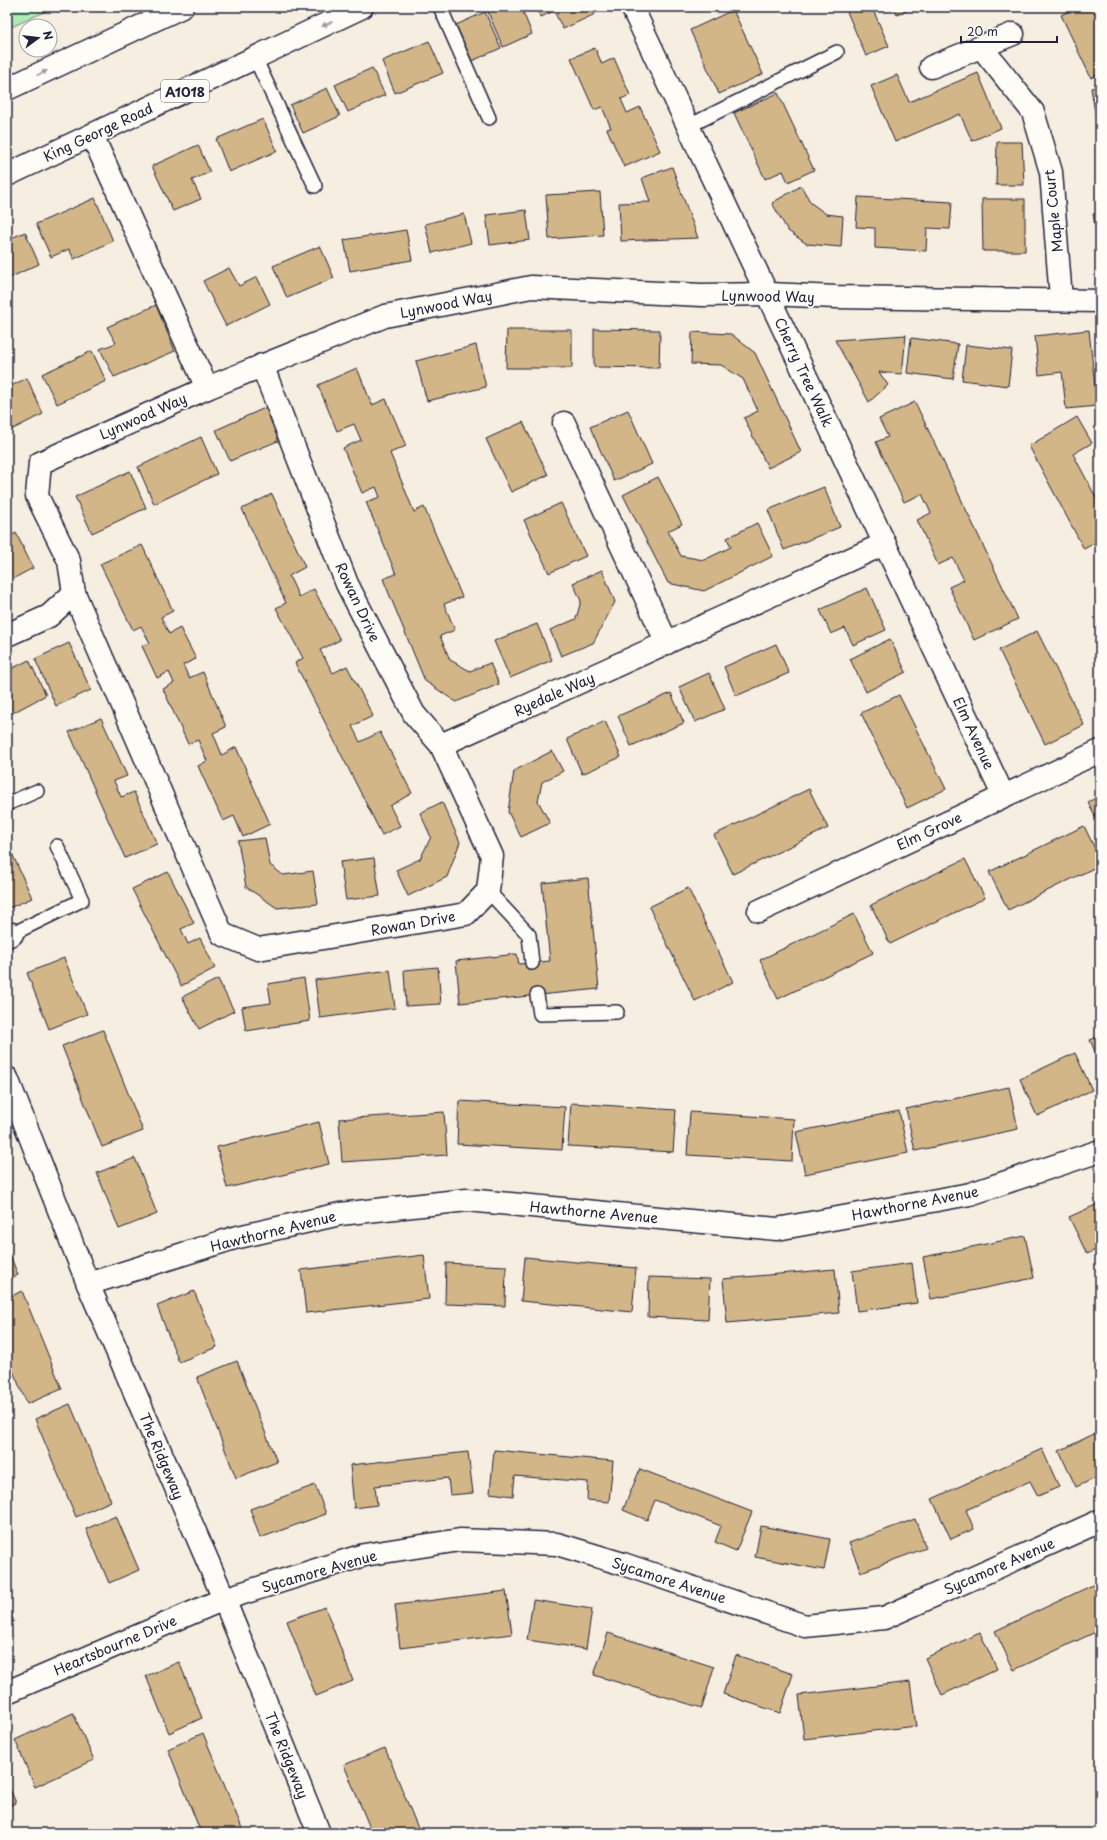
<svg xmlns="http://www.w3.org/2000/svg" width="1107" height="1840" font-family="'Playpen Sans',sans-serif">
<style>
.green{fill:#afecb3;stroke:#688777}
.building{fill:#d3b687;stroke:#22223b}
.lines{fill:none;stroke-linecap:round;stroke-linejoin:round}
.lane-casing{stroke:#22223b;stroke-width:16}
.street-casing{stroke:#22223b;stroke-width:25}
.highway-casing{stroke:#22223b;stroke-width:25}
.lane{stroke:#fdfcf7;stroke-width:13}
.street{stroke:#fdfcf7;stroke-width:22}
.highway{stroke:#fdfcf7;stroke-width:22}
.oneway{fill:#9a9aa2}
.labels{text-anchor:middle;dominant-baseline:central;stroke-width:3.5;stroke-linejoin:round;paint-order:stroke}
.shield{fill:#fdfcf7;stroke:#646373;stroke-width:1}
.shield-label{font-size:13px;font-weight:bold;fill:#22223b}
.street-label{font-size:14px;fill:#22223b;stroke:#fdfcf7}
</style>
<rect width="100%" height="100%" fill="#f5eee1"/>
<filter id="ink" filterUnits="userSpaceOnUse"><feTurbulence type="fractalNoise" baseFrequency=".025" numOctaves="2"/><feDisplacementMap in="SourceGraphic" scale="8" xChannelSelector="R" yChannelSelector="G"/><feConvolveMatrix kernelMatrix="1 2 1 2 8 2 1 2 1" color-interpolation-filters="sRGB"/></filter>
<g filter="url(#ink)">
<path class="green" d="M 7,7 L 55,7 L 7,29 Z"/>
<g class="building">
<path d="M 495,7 L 521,7 L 532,34 L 503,47 L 487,10 Z"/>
<path d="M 536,7 L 592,7 L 595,14 L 563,29 L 554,11 L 541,17 Z"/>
<path d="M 845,7 L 880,7 L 873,10 L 889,46 L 866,56 Z"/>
<path d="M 893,7 L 915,7 L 897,15 Z"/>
<path d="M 1077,7 L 1093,7 L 1100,22 L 1100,73 L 1091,78 L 1061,15 Z"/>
<path d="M 733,10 L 763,74 L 719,94 L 690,30 Z"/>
<path d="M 485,12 L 501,48 L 472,61 L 456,25 Z"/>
<path d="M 429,41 L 443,73 L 395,93 L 382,61 Z"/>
<path d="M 595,48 L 602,64 L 614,58 L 630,95 L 621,99 L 627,113 L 640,107 L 660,151 L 624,167 L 607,129 L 611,128 L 602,107 L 594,110 L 571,58 Z"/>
<path d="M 372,68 L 385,95 L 348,112 L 335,85 Z"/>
<path d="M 978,73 L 1001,128 L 972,141 L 960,114 L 895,142 L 871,86 L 897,75 L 909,102 Z"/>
<path d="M 1100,86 L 1100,143 L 1091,88 Z"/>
<path d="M 327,88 L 340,116 L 303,133 L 290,105 Z"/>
<path d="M 778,93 L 814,170 L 788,182 L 783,171 L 765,179 L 734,113 Z"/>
<path d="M 263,119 L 277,151 L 229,172 L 216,139 Z"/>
<path d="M 997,142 L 1022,142 L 1024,185 L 996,185 Z"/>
<path d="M 198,145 L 210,172 L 192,180 L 201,199 L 173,211 L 152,166 Z"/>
<path d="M 672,167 L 698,238 L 621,241 L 619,203 L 650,202 L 642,178 Z"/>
<path d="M 801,186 L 811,203 L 826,214 L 843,216 L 841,247 L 807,244 L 788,231 L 772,203 Z"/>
<path d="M 600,192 L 603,235 L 549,239 L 546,195 Z"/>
<path d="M 858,197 L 952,202 L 950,229 L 927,228 L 926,251 L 875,248 L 875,228 L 856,227 Z"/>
<path d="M 95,198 L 113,241 L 74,259 L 69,249 L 51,257 L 36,224 Z"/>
<path d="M 982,199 L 1025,199 L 1025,251 L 983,251 Z"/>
<path d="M 526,210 L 530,240 L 490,245 L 486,215 Z"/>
<path d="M 1100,213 L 1100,254 L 1093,214 Z"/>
<path d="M 464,214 L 471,243 L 432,253 L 425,224 Z"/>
<path d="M 406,230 L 412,260 L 350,271 L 344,240 Z"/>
<path d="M 25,232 L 39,264 L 7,279 L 7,240 Z"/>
<path d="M 320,246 L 334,278 L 287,298 L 273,266 Z"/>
<path d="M 229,268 L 239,286 L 257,277 L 270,304 L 226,326 L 203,281 Z"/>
<path d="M 156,305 L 175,351 L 114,377 L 100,349 L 116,343 L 107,327 Z"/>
<path d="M 594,329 L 660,330 L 659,368 L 594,367 Z"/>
<path d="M 507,330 L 572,330 L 572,368 L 506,368 Z"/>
<path d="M 1089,330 L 1097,406 L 1066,409 L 1062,372 L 1039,375 L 1035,336 Z"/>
<path d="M 692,332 L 731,334 L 755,353 L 801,452 L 768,468 L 744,418 L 758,411 L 743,379 L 721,365 L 691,364 Z"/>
<path d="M 906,335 L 902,374 L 879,372 L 888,385 L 869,402 L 835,340 Z"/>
<path d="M 911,338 L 958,344 L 953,379 L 907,373 Z"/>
<path d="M 476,345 L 486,387 L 427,401 L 416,361 Z"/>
<path d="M 966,345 L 1012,350 L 1008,386 L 962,380 Z"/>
<path d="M 92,351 L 106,381 L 57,404 L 42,374 Z"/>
<path d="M 357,368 L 372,405 L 386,399 L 406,446 L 390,453 L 414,512 L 424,507 L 462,597 L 444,604 L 455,630 L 440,636 L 450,660 L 470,671 L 490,663 L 499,684 L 456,702 L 425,681 L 383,579 L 396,574 L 366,502 L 380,497 L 376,487 L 362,493 L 343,448 L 361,440 L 354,424 L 337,431 L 318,385 Z"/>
<path d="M 27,378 L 43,414 L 7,432 L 7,388 Z"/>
<path d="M 915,402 L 1018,619 L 974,640 L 949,587 L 964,580 L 953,558 L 938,565 L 917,520 L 931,513 L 922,494 L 904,502 L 876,442 L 888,437 L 879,419 Z"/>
<path d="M 267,407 L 280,440 L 230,461 L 216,430 Z"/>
<path d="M 628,410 L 652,464 L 614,481 L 590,427 Z"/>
<path d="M 1077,417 L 1092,443 L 1073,454 L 1100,505 L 1100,540 L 1084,549 L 1029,446 Z"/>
<path d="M 523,422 L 548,475 L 511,492 L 486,439 Z"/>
<path d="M 201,437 L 217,474 L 154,504 L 138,467 Z"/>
<path d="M 130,471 L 146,508 L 92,533 L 75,497 Z"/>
<path d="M 658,477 L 682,524 L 668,531 L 681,556 L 704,560 L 731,547 L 727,538 L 757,523 L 773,556 L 704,591 L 668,583 L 623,495 Z"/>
<path d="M 824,487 L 840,527 L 784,550 L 768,510 Z"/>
<path d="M 272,494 L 305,567 L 289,576 L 299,597 L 314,589 L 340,640 L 320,650 L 333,673 L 347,666 L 373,716 L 352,726 L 360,742 L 380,732 L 412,793 L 390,806 L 400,826 L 382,835 L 295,663 L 303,658 L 276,608 L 286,603 L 242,509 Z"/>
<path d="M 561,503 L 586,556 L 549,573 L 524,520 Z"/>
<path d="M 16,533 L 33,568 L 7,582 L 7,538 Z"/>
<path d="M 142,545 L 173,611 L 161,617 L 169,634 L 180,628 L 196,659 L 183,665 L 189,678 L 203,672 L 226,727 L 213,733 L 222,755 L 236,747 L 270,824 L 243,837 L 234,816 L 223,821 L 198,766 L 207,761 L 198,740 L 188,744 L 163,689 L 174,683 L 169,672 L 157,678 L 142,646 L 150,643 L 141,626 L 133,630 L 100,564 Z"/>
<path d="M 602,570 L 615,602 L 593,643 L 561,656 L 550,630 L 576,619 L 581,601 L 573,583 Z"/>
<path d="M 867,588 L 886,630 L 853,645 L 845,628 L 831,634 L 820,610 Z"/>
<path d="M 537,624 L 552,660 L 510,678 L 494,641 Z"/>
<path d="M 1037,631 L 1084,725 L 1045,744 L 999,650 Z"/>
<path d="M 890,639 L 906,672 L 866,692 L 850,659 Z"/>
<path d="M 69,643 L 91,690 L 56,706 L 35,659 Z"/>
<path d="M 776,644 L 789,673 L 736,696 L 724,667 Z"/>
<path d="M 29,660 L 46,695 L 7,716 L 7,671 Z"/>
<path d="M 709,673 L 725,709 L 695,722 L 679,687 Z"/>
<path d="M 671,693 L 684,723 L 631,746 L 618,716 Z"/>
<path d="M 899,695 L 946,789 L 907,808 L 861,713 Z"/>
<path d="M 101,718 L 127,776 L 114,781 L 121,797 L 134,792 L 157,844 L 125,858 L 69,732 Z"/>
<path d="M 605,721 L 621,757 L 582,774 L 567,739 Z"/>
<path d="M 552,751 L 563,771 L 542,782 L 538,801 L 550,823 L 521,837 L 508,812 L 514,771 Z"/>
<path d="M 809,789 L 828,828 L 733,874 L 714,835 Z"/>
<path d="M 1100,796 L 1100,827 L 1088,802 Z"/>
<path d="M 442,802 L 460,842 L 447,877 L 408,896 L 396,870 L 420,859 L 431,837 L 420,813 Z"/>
<path d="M 1084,826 L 1100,859 L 1100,865 L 1008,910 L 989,872 Z"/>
<path d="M 265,838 L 270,865 L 283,875 L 313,871 L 318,904 L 277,908 L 246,887 L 238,841 Z"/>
<path d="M 7,842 L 32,898 L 7,909 Z"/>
<path d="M 374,858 L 380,896 L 346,900 L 340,862 Z"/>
<path d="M 965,859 L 985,898 L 890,944 L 871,905 Z"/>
<path d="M 168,872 L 194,923 L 181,929 L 188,944 L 200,938 L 215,968 L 181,986 L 132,889 Z"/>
<path d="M 588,878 L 599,989 L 460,1003 L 456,961 L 517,954 L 519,964 L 550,961 L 542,883 Z"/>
<path d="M 688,888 L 733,982 L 695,1001 L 649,907 Z"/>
<path d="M 854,914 L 873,953 L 778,999 L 760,960 Z"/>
<path d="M 64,958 L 87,1014 L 49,1029 L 27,973 Z"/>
<path d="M 438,967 L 441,1004 L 406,1006 L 404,970 Z"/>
<path d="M 390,970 L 395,1008 L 320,1018 L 315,980 Z"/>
<path d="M 304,978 L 310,1021 L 246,1031 L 242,1007 L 271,1003 L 268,984 Z"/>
<path d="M 218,979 L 234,1011 L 199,1029 L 182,997 Z"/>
<path d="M 103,1030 L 143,1131 L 102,1147 L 62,1046 Z"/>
<path d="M 1100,1036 L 1100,1063 L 1090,1040 Z"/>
<path d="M 1075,1053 L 1092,1090 L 1037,1116 L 1020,1079 Z"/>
<path d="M 1009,1087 L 1018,1129 L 915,1151 L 906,1109 Z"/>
<path d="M 459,1101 L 565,1107 L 562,1150 L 457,1144 Z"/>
<path d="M 571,1103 L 676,1110 L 673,1152 L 568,1146 Z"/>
<path d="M 899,1111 L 908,1153 L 805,1174 L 796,1132 Z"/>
<path d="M 444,1112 L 447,1155 L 342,1162 L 339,1119 Z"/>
<path d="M 690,1112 L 794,1119 L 792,1161 L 687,1155 Z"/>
<path d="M 319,1122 L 329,1164 L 227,1188 L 217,1147 Z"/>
<path d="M 135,1158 L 157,1214 L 119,1229 L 97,1173 Z"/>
<path d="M 1100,1203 L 1100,1248 L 1087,1254 L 1069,1217 Z"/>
<path d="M 1025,1236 L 1034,1278 L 931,1299 L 923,1257 Z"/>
<path d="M 7,1248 L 18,1275 L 7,1280 Z"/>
<path d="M 424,1255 L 429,1299 L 306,1313 L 301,1270 Z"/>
<path d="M 525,1257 L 636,1268 L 632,1312 L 521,1301 Z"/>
<path d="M 446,1263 L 506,1266 L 505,1306 L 445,1304 Z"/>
<path d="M 912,1263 L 917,1303 L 857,1311 L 852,1271 Z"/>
<path d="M 835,1269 L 839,1313 L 727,1323 L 723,1279 Z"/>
<path d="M 649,1277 L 710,1279 L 708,1320 L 648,1317 Z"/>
<path d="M 22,1291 L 62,1389 L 27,1404 L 7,1357 L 7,1298 Z"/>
<path d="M 194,1291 L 217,1347 L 179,1362 L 157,1306 Z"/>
<path d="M 237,1361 L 277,1462 L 236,1478 L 197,1377 Z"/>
<path d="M 70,1404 L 111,1501 L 76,1517 L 35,1419 Z"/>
<path d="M 1100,1431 L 1100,1476 L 1076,1487 L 1059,1451 Z"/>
<path d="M 1042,1449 L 1059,1487 L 1038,1496 L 1030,1481 L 966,1510 L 974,1529 L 951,1539 L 932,1499 Z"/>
<path d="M 494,1450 L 613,1461 L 609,1502 L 587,1500 L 588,1482 L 515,1476 L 513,1496 L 490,1493 Z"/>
<path d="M 468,1452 L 473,1493 L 450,1495 L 448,1478 L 375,1486 L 377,1505 L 354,1508 L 350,1465 Z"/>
<path d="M 640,1469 L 752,1512 L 736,1551 L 715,1542 L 721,1526 L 655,1500 L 647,1520 L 623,1510 Z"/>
<path d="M 315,1485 L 326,1514 L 260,1538 L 250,1509 Z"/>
<path d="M 116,1516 L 139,1570 L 109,1583 L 86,1529 Z"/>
<path d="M 915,1519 L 926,1548 L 861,1572 L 849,1543 Z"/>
<path d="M 761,1526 L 830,1539 L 824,1570 L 755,1557 Z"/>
<path d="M 1097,1583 L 1100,1590 L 1100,1630 L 1014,1670 L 995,1631 Z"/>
<path d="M 506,1591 L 512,1634 L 400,1648 L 395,1605 Z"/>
<path d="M 533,1600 L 592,1609 L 586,1649 L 527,1640 Z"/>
<path d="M 7,1604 L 14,1622 L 7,1625 Z"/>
<path d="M 325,1607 L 353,1681 L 316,1696 L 287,1621 Z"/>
<path d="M 608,1633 L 714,1667 L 702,1708 L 594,1675 Z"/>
<path d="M 980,1633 L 997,1669 L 942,1695 L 925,1658 Z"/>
<path d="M 736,1655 L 793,1674 L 780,1713 L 723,1694 Z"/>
<path d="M 179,1662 L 202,1718 L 169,1733 L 146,1676 Z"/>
<path d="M 910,1682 L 916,1726 L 804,1739 L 799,1695 Z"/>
<path d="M 73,1713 L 94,1760 L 35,1787 L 15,1740 Z"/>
<path d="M 203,1733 L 244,1833 L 201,1833 L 168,1749 Z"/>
<path d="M 385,1748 L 420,1833 L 372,1833 L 344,1765 Z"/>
<path d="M 7,1782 L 16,1803 L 7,1807 Z"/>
</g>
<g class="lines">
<defs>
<g id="lane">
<path d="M 440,7 L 489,118"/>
<path d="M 255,58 L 315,186"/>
<path d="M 689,126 L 837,52"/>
<path d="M 7,804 L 37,791"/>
<path d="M 488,891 L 529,935 L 532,963"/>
<path d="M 12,934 L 82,900 L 57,846"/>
<path d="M 537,995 L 540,1014 L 617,1012"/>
</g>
<g id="street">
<path d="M 632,7 L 1003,795"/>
<path d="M 982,48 L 1033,112 L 1051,172 L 1061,299"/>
<path d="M 931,67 L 1013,34"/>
<path d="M 92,135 L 207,388"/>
<path d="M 564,423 L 667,643"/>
<path d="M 74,593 L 222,934 L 258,949 L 466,914 L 488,891 L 492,856 L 441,745 L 414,714 L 347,584 L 262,365"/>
<path d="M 7,635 L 49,616 L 74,593 L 69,561 L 37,496 L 40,463 L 207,388 L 385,316 L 531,287 L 702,295 L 769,294 L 836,297 L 1100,301"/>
<path d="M 441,745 L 884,544"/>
<path d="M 759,911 L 1100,751"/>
<path d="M 7,936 L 12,934"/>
<path d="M 7,1078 L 88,1284 L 224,1599 L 319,1833"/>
<path d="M 88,1284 L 234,1238 L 340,1214 L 467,1200 L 777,1229 L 970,1194 L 1100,1151"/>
<path d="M 7,1692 L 224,1599 L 364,1555 L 460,1540 L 557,1544 L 623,1564 L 805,1626 L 884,1618 L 1100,1521"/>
</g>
<g id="highway">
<path d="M 7,89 L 182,7"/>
<path d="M 7,175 L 362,7"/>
</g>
</defs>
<use href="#lane" class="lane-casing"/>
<use href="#street" class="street-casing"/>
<use href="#highway" class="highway-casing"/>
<use href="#lane" class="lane"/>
<use href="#street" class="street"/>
<use href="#highway" class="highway"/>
</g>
<defs><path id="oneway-solid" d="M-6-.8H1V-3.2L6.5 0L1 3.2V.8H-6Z"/></defs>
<g class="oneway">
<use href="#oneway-solid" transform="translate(327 24) rotate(155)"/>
<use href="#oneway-solid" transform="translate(42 73) rotate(-25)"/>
</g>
</g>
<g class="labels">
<rect class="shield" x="161" y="80" width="48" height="22" rx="3"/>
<g class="shield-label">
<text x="185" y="91">A1018</text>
</g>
<g class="street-label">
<text transform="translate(98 132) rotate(-25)">King George Road</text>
<text transform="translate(1053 211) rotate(-96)">Maple Court</text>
<text transform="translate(768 296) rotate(1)">Lynwood Way</text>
<text transform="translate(446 304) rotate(-11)">Lynwood Way</text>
<text transform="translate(804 372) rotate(65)">Cherry Tree Walk</text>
<text transform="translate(143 416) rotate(-24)">Lynwood Way</text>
<text transform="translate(358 602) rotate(65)">Rowan Drive</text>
<text transform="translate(554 694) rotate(-24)">Ryedale Way</text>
<text transform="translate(974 733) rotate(65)">Elm Avenue</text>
<text transform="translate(929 831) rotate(-25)">Elm Grove</text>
<text transform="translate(413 923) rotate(-10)">Rowan Drive</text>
<text transform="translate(915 1203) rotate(-11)">Hawthorne Avenue</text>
<text transform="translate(594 1212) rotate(5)">Hawthorne Avenue</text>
<text transform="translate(273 1231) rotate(-14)">Hawthorne Avenue</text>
<text transform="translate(162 1456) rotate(67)">The Ridgeway</text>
<text transform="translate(999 1566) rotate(-24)">Sycamore Avenue</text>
<text transform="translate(319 1571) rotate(-16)">Sycamore Avenue</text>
<text transform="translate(669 1580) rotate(18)">Sycamore Avenue</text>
<text transform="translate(115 1645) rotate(-23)">Heartsbourne Drive</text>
<text transform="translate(287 1755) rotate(68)">The Ridgeway</text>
</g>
</g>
<rect width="1107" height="1840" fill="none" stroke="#fdfcf7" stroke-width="24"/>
<rect x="12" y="12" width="1083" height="1816" fill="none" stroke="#22223b" stroke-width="1.5" filter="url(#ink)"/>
<g transform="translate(38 38) rotate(75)"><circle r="19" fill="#fdfcf7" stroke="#a5a5ac"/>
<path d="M0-3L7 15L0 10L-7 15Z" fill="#22223b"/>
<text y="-6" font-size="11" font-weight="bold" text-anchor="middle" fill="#22223b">N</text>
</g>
<path d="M961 36v6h96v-6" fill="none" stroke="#22223b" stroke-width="2"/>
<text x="967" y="36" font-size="12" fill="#22223b" stroke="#fdfcf7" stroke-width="3" paint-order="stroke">20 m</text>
</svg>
